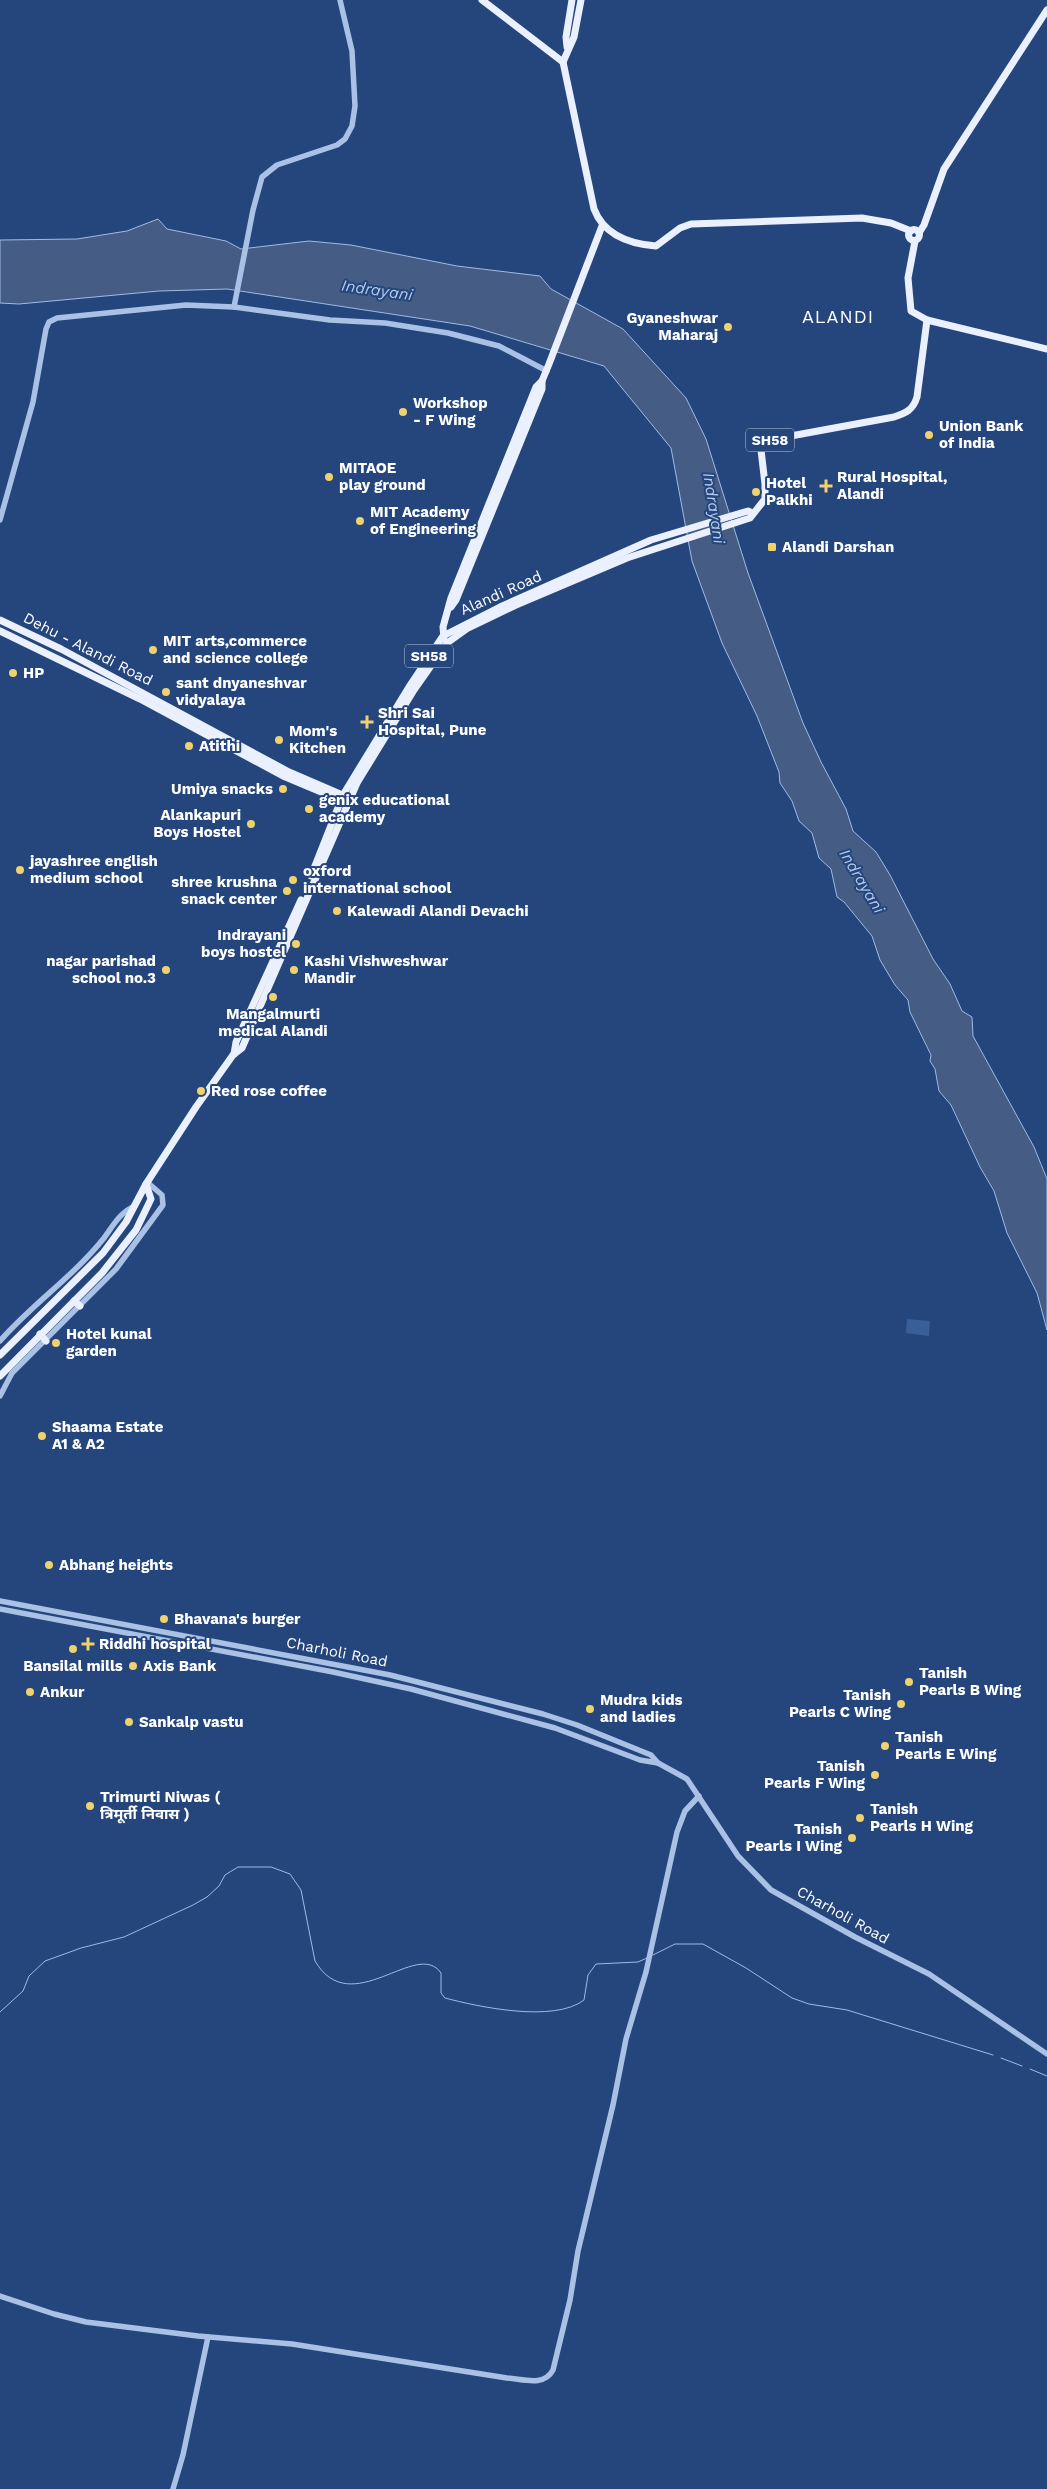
<svg xmlns="http://www.w3.org/2000/svg" width="1047" height="2489" font-family="'Work Sans','Noto Sans Devanagari',sans-serif">
<style>
.green{fill:#385f9a}
.water{fill:#455d85;stroke:#9ebbe6}
.lines{fill:none;stroke-linecap:round;stroke-linejoin:round}
.stream{stroke:#9ebbe6;stroke-width:1}
.minor{stroke:#a9c1e5;stroke-width:5.5}
.major{stroke:#eaf0fd;stroke-width:7}
.poi-dot{fill:#efd16e;stroke:#25467d;stroke-width:2}
.labels{text-anchor:middle;dominant-baseline:central;stroke-width:4;stroke-linejoin:round;paint-order:stroke}
.shield{fill:#25467d;stroke:#bec8d8;stroke-width:1}
.shield-label{font-size:14px;font-weight:bold;fill:#fff}
.poi-label{font-size:15px;font-weight:bold;fill:#fff;stroke:#25467d;text-anchor:start}
.street-label{font-size:15px;fill:#fff;stroke:#25467d}
.water-label{font-size:16px;font-style:italic;fill:#b5cbed;stroke:#25467d}
.quarter-label{font-size:18px;letter-spacing:1px;fill:#fff;stroke:#25467d}
</style>
<rect width="100%" height="100%" fill="#25467d"/>
<path class="green" d="M 907,1319 L 930,1321 L 929,1336 L 906,1333 Z"/>
<path class="water" d="M 158,219 L 167,229 L 226,241 L 241,249 L 309,241 L 351,245 L 457,266 L 540,276 L 551,289 L 623,329 L 686,398 L 706,439 L 748,573 L 803,723 L 821,762 L 846,809 L 853,831 L 876,852 L 890,875 L 933,959 L 950,984 L 962,1011 L 972,1017 L 973,1036 L 1034,1147 L 1047,1179 L 1047,1330 L 1037,1293 L 1007,1233 L 994,1191 L 980,1167 L 951,1105 L 939,1091 L 935,1069 L 930,1061 L 931,1055 L 910,1012 L 908,1000 L 895,985 L 880,960 L 872,936 L 844,902 L 837,897 L 831,869 L 819,858 L 812,833 L 799,821 L 792,801 L 780,783 L 779,772 L 757,716 L 722,643 L 692,561 L 671,448 L 604,366 L 470,326 L 227,289 L 159,291 L 19,304 L 0,303 L 0,240 L 77,239 L 127,231 Z"/>
<g class="lines">
<g class="stream">
<path d="M 653,1955 L 675,1944 L 703,1944 L 746,1968 L 792,1998 L 809,2004 L 847,2010 L 993,2055"/>
<path d="M 0,2012 L 23,1991 L 29,1976 L 45,1961 L 81,1948 L 124,1937 L 193,1905 L 207,1897 L 219,1886 L 225,1875 L 238,1867 L 271,1867 L 290,1874 L 301,1890 L 315,1961 C 351,2022 417,1938 441,1973 L 441,1993 L 445,1998 C 479,2007 554,2023 584,2000 L 588,1975 L 596,1964 L 638,1962 L 647,1958"/>
<path d="M 1001,2058 L 1022,2066"/>
<path d="M 1030,2069 L 1047,2076"/>
</g>
<g class="minor">
<path d="M 234,307 L 253,210 L 262,177 L 277,165 L 337,145 L 345,139 L 352,126 L 355,106 L 352,51 L 340,0"/>
<path d="M 0,520 L 33,402 L 46,329 L 49,322 L 57,318 L 186,305 L 234,307 L 330,320 L 385,323 L 448,333 L 499,346 L 547,371"/>
<path d="M 0,1341 C 32,1304 73,1277 104,1238 C 113,1226 120,1212 135,1206"/>
<path d="M 0,1396 L 12,1373 L 116,1269 L 163,1205 L 162,1195 L 147,1182"/>
<path d="M 0,1601 L 390,1675 L 543,1714 L 577,1725 L 651,1755 L 658,1763"/>
<path d="M 0,1609 L 333,1672 L 411,1689 L 555,1728 L 640,1760 L 658,1763 L 687,1779 L 738,1856 L 771,1890 L 855,1937 L 929,1974 L 1047,2054"/>
<path d="M 0,2296 L 54,2314 L 86,2322 L 198,2336 L 292,2344 L 507,2378 C 523,2379 544,2387 553,2370 L 570,2300 L 578,2251 L 613,2105 L 626,2039 L 646,1972 L 677,1832 L 685,1811 L 699,1796"/>
<path d="M 173,2489 L 183,2455 L 208,2337"/>
</g>
<g class="major">
<path d="M 482,0 L 563,62 L 594,209 C 604,235 630,244 656,246 L 680,228 L 691,224 L 862,218 L 891,223 L 911,231"/>
<path d="M 567,47 L 566,37 L 572,0"/>
<path d="M 563,62 L 574,37 L 581,0"/>
<circle cx="914" cy="235" r="5.5"/>
<path d="M 919,233 L 924,225 L 944,169 L 1047,10"/>
<path d="M 915,241 L 908,278 L 911,311 L 927,320 L 1047,349"/>
<path d="M 451,607 L 456,600 L 542,389 L 542,381"/>
<path d="M 0,620 L 61,649 L 289,772 L 347,797"/>
<path d="M 0,631 L 140,699 L 283,776 L 345,802"/>
<path d="M 444,639 L 443,627 L 451,598 L 536,387 L 542,381 L 549,364 L 602,226"/>
<path d="M 311,876 L 343,795 L 409,687 L 443,636 L 500,607 L 651,540 L 748,511 L 752,513"/>
<path d="M 234,1054 L 236,1042 L 301,900"/>
<path d="M 74,1301 L 80,1306"/>
<path d="M 40,1334 L 46,1341"/>
<path d="M 0,1355 L 103,1253 L 126,1222 L 146,1184 L 196,1107 L 233,1055 L 242,1048 L 357,783 L 414,690 L 447,643 L 468,628 L 516,605 L 627,558 L 750,518 L 765,499 L 765,484 L 761,450 L 762,446 L 769,440 L 894,417 C 906,413 913,410 917,397 L 927,320"/>
<path d="M 0,1376 L 102,1273 L 136,1230 L 151,1199 L 146,1184"/>
</g>
</g>
<g class="poi-dot">
<circle cx="728" cy="327" r="5"/>
<circle cx="403" cy="412" r="5"/>
<circle cx="929" cy="435" r="5"/>
<circle cx="329" cy="477" r="5"/>
<path d="M823.5 478.5h5v5h5v5h-5v5h-5v-5h-5v-5h5z"/>
<circle cx="756" cy="492" r="5"/>
<circle cx="360" cy="521" r="5"/>
<rect x="767" y="542" width="10" height="10" rx="2.5"/>
<circle cx="153" cy="650" r="5"/>
<circle cx="13" cy="673" r="5"/>
<circle cx="166" cy="692" r="5"/>
<path d="M364.5 714.5h5v5h5v5h-5v5h-5v-5h-5v-5h5z"/>
<circle cx="279" cy="740" r="5"/>
<circle cx="189" cy="746" r="5"/>
<circle cx="283" cy="789" r="5"/>
<circle cx="309" cy="809" r="5"/>
<circle cx="251" cy="824" r="5"/>
<circle cx="20" cy="870" r="5"/>
<circle cx="293" cy="880" r="5"/>
<circle cx="287" cy="891" r="5"/>
<circle cx="337" cy="911" r="5"/>
<circle cx="296" cy="944" r="5"/>
<circle cx="166" cy="970" r="5"/>
<circle cx="294" cy="970" r="5"/>
<circle cx="273" cy="997" r="5"/>
<circle cx="201" cy="1091" r="5"/>
<circle cx="56" cy="1343" r="5"/>
<circle cx="42" cy="1436" r="5"/>
<circle cx="49" cy="1565" r="5"/>
<circle cx="164" cy="1619" r="5"/>
<path d="M85.5 1636.5h5v5h5v5h-5v5h-5v-5h-5v-5h5z"/>
<circle cx="73" cy="1649" r="5"/>
<circle cx="133" cy="1666" r="5"/>
<circle cx="909" cy="1682" r="5"/>
<circle cx="30" cy="1692" r="5"/>
<circle cx="901" cy="1704" r="5"/>
<circle cx="590" cy="1709" r="5"/>
<circle cx="129" cy="1722" r="5"/>
<circle cx="885" cy="1746" r="5"/>
<circle cx="875" cy="1775" r="5"/>
<circle cx="90" cy="1806" r="5"/>
<circle cx="860" cy="1818" r="5"/>
<circle cx="852" cy="1838" r="5"/>
</g>
<g class="labels">
<g class="shield">
<rect x="746" y="428.5" width="48" height="23" rx="4"/>
<rect x="405" y="644.5" width="48" height="23" rx="4"/>
</g>
<g class="shield-label">
<text x="770" y="440">SH58</text>
<text x="429" y="656">SH58</text>
</g>
<g class="poi-label">
<text x="718" y="318" text-anchor="end">Gyaneshwar<tspan x="718" dy="17">Maharaj</tspan></text>
<text x="413" y="403">Workshop<tspan x="413" dy="17">- F Wing</tspan></text>
<text x="939" y="426">Union Bank<tspan x="939" dy="17">of India</tspan></text>
<text x="339" y="468">MITAOE<tspan x="339" dy="17">play ground</tspan></text>
<text x="837" y="477">Rural Hospital,<tspan x="837" dy="17">Alandi</tspan></text>
<text x="766" y="483">Hotel<tspan x="766" dy="17">Palkhi</tspan></text>
<text x="370" y="512">MIT Academy<tspan x="370" dy="17">of Engineering</tspan></text>
<text x="782" y="547">Alandi Darshan</text>
<text x="163" y="641">MIT arts,commerce<tspan x="163" dy="17">and science college</tspan></text>
<text x="23" y="673">HP</text>
<text x="176" y="683">sant dnyaneshvar<tspan x="176" dy="17">vidyalaya</tspan></text>
<text x="378" y="713">Shri Sai<tspan x="378" dy="17">Hospital, Pune</tspan></text>
<text x="289" y="731">Mom's<tspan x="289" dy="17">Kitchen</tspan></text>
<text x="199" y="746">Atithi</text>
<text x="273" y="789" text-anchor="end">Umiya snacks</text>
<text x="319" y="800">genix educational<tspan x="319" dy="17">academy</tspan></text>
<text x="241" y="815" text-anchor="end">Alankapuri<tspan x="241" dy="17">Boys Hostel</tspan></text>
<text x="30" y="861">jayashree english<tspan x="30" dy="17">medium school</tspan></text>
<text x="303" y="871">oxford<tspan x="303" dy="17">international school</tspan></text>
<text x="277" y="882" text-anchor="end">shree krushna<tspan x="277" dy="17">snack center</tspan></text>
<text x="347" y="911">Kalewadi Alandi Devachi</text>
<text x="286" y="935" text-anchor="end">Indrayani<tspan x="286" dy="17">boys hostel</tspan></text>
<text x="156" y="961" text-anchor="end">nagar parishad<tspan x="156" dy="17">school no.3</tspan></text>
<text x="304" y="961">Kashi Vishweshwar<tspan x="304" dy="17">Mandir</tspan></text>
<text x="273" y="1014" text-anchor="middle">Mangalmurti<tspan x="273" dy="17">medical Alandi</tspan></text>
<text x="211" y="1091">Red rose coffee</text>
<text x="66" y="1334">Hotel kunal<tspan x="66" dy="17">garden</tspan></text>
<text x="52" y="1427">Shaama Estate<tspan x="52" dy="17">A1 &amp; A2</tspan></text>
<text x="59" y="1565">Abhang heights</text>
<text x="174" y="1619">Bhavana's burger</text>
<text x="99" y="1644">Riddhi hospital</text>
<text x="73" y="1666" text-anchor="middle">Bansilal mills</text>
<text x="143" y="1666">Axis Bank</text>
<text x="919" y="1673">Tanish<tspan x="919" dy="17">Pearls B Wing</tspan></text>
<text x="40" y="1692">Ankur</text>
<text x="891" y="1695" text-anchor="end">Tanish<tspan x="891" dy="17">Pearls C Wing</tspan></text>
<text x="600" y="1700">Mudra kids<tspan x="600" dy="17">and ladies</tspan></text>
<text x="139" y="1722">Sankalp vastu</text>
<text x="895" y="1737">Tanish<tspan x="895" dy="17">Pearls E Wing</tspan></text>
<text x="865" y="1766" text-anchor="end">Tanish<tspan x="865" dy="17">Pearls F Wing</tspan></text>
<text x="100" y="1797">Trimurti Niwas (<tspan x="100" dy="17">त्रिमूर्ती निवास )</tspan></text>
<text x="870" y="1809">Tanish<tspan x="870" dy="17">Pearls H Wing</tspan></text>
<text x="842" y="1829" text-anchor="end">Tanish<tspan x="842" dy="17">Pearls I Wing</tspan></text>
</g>
<g class="street-label">
<text transform="translate(501 593) rotate(-24)">Alandi Road</text>
<text transform="translate(88 649) rotate(27)">Dehu - Alandi Road</text>
<text transform="translate(337 1652) rotate(11)">Charholi Road</text>
<text transform="translate(843 1915) rotate(29)">Charholi Road</text>
</g>
<g class="water-label">
<text transform="translate(377 290) rotate(8)">Indrayani</text>
<text transform="translate(714 508) rotate(81)">Indrayani</text>
<text transform="translate(862 881) rotate(59)">Indrayani</text>
</g>
<g class="quarter-label">
<text x="838" y="316">ALANDI</text>
</g>
</g>
</svg>
